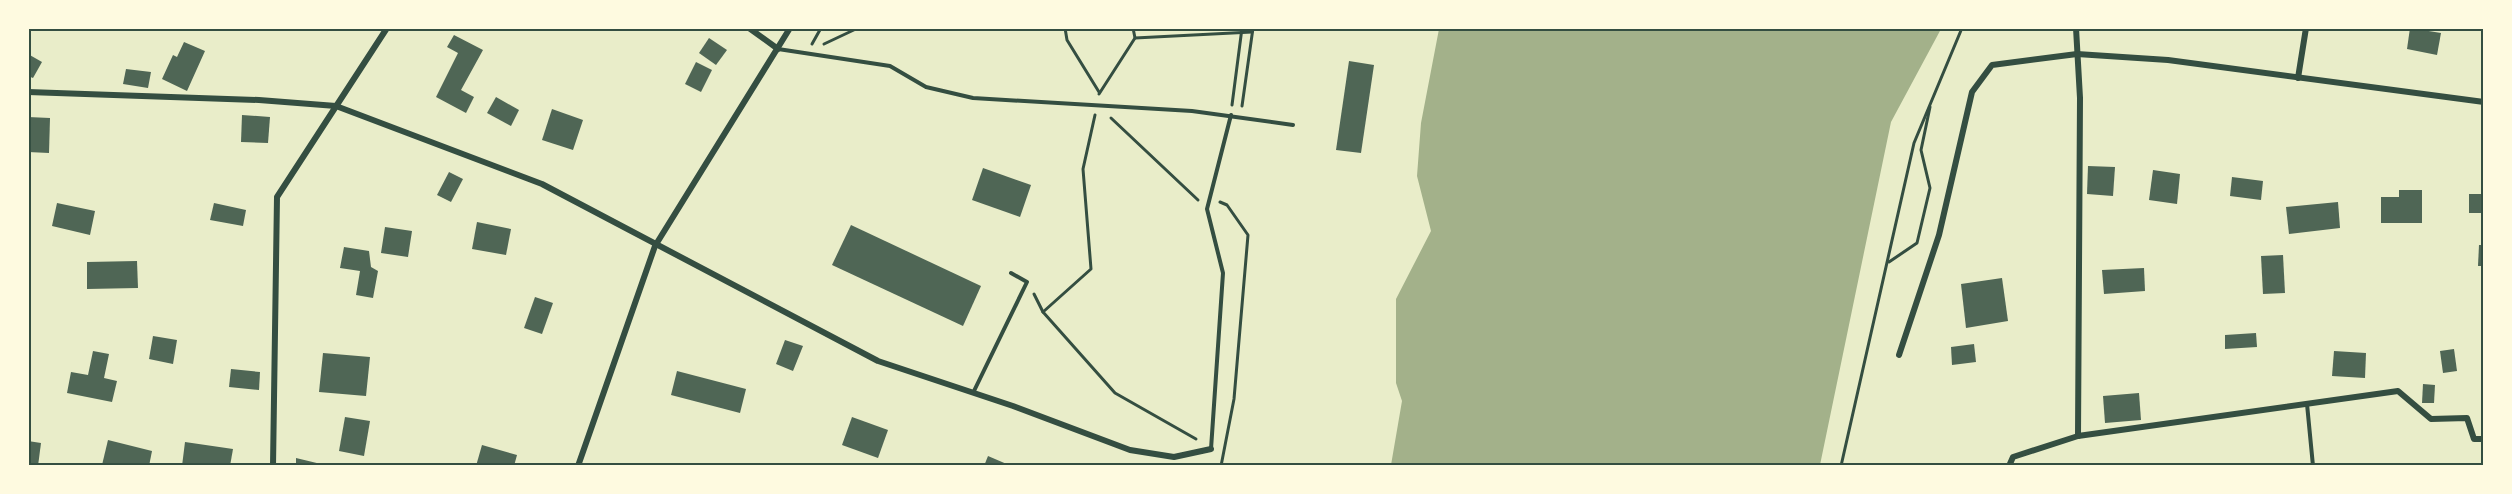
<svg xmlns="http://www.w3.org/2000/svg" width="2512" height="494" font-family="'Roboto Condensed',sans-serif">
<style>
.water{fill:#a3b18a}
.building{fill:#4f6655}
.lines{fill:none;stroke-linecap:round;stroke-linejoin:round}
.path{stroke:#344e41;stroke-width:3}
.service{stroke:#344e41;stroke-width:4}
.minor{stroke:#344e41;stroke-width:6}
.neatline{fill:none;stroke:#344e41;stroke-width:2}
</style>
<rect width="100%" height="100%" fill="#e9edc9"/>
<path class="water" d="M 1439,29 L 1941,29 L 1891,122 L 1820,465 L 1391,465 L 1402,401 L 1396,383 L 1396,299 L 1431,231 L 1417,176 L 1421,123 Z"/>
<g class="building">
<path d="M 2410,28 L 2441,33 L 2437,55 L 2407,49 Z"/>
<path d="M 454,35 L 483,50 L 461,90 L 474,97 L 466,113 L 436,97 L 458,53 L 447,47 Z"/>
<path d="M 709,38 L 727,50 L 716,65 L 699,53 Z"/>
<path d="M 184,42 L 205,51 L 187,91 L 162,79 L 173,55 L 177,57 Z"/>
<path d="M 28,54 L 42,62 L 33,78 L 28,76 Z"/>
<path d="M 1349,61 L 1374,65 L 1361,153 L 1336,150 Z"/>
<path d="M 696,62 L 712,70 L 701,92 L 685,84 Z"/>
<path d="M 126,69 L 151,72 L 148,88 L 123,84 Z"/>
<path d="M 496,97 L 519,110 L 511,126 L 487,113 Z"/>
<path d="M 552,109 L 583,120 L 573,150 L 542,140 Z"/>
<path d="M 242,115 L 270,117 L 268,143 L 241,142 Z"/>
<path d="M 28,117 L 50,118 L 49,153 L 28,152 Z"/>
<path d="M 2088,166 L 2115,167 L 2113,196 L 2087,194 Z"/>
<path d="M 983,168 L 1031,185 L 1020,217 L 972,200 Z"/>
<path d="M 2153,170 L 2180,174 L 2177,204 L 2149,200 Z"/>
<path d="M 449,172 L 463,179 L 451,202 L 437,195 Z"/>
<path d="M 2232,177 L 2263,181 L 2261,200 L 2230,196 Z"/>
<path d="M 2399,190 L 2422,190 L 2422,223 L 2381,223 L 2381,197 L 2399,197 Z"/>
<rect x="2469" y="194" width="15" height="19"/>
<path d="M 2338,202 L 2340,228 L 2289,234 L 2286,207 Z"/>
<path d="M 57,203 L 95,211 L 90,235 L 52,226 Z"/>
<path d="M 214,203 L 246,210 L 243,226 L 210,220 Z"/>
<path d="M 477,222 L 511,229 L 506,255 L 472,249 Z"/>
<path d="M 851,225 L 981,286 L 963,326 L 832,265 Z"/>
<path d="M 385,227 L 412,231 L 408,257 L 381,253 Z"/>
<path d="M 2479,245 L 2484,245 L 2484,266 L 2478,266 Z"/>
<path d="M 344,247 L 369,251 L 371,267 L 378,271 L 373,298 L 356,295 L 360,271 L 340,268 Z"/>
<path d="M 2283,255 L 2285,293 L 2263,294 L 2261,256 Z"/>
<path d="M 137,261 L 138,288 L 87,289 L 87,262 Z"/>
<path d="M 2144,268 L 2145,291 L 2104,294 L 2102,270 Z"/>
<path d="M 2002,278 L 2008,321 L 1966,328 L 1961,284 Z"/>
<path d="M 535,297 L 553,303 L 542,334 L 524,328 Z"/>
<path d="M 2256,333 L 2257,347 L 2225,349 L 2225,335 Z"/>
<path d="M 153,336 L 177,340 L 173,364 L 149,359 Z"/>
<path d="M 785,340 L 803,346 L 793,371 L 776,364 Z"/>
<path d="M 1974,344 L 1976,362 L 1952,365 L 1951,347 Z"/>
<path d="M 2454,349 L 2457,371 L 2443,373 L 2440,351 Z"/>
<path d="M 93,351 L 109,354 L 104,378 L 117,381 L 112,402 L 67,393 L 71,372 L 88,375 Z"/>
<path d="M 2334,351 L 2366,353 L 2365,378 L 2332,376 Z"/>
<path d="M 323,353 L 370,357 L 366,396 L 319,392 Z"/>
<path d="M 231,369 L 260,372 L 259,390 L 229,387 Z"/>
<path d="M 677,371 L 746,389 L 740,413 L 671,395 Z"/>
<path d="M 2423,384 L 2435,385 L 2434,403 L 2422,403 Z"/>
<path d="M 2139,393 L 2141,420 L 2105,423 L 2103,396 Z"/>
<path d="M 345,417 L 370,421 L 364,456 L 339,451 Z"/>
<path d="M 852,417 L 888,430 L 878,458 L 842,445 Z"/>
<path d="M 108,440 L 152,451 L 149,466 L 102,465 Z"/>
<path d="M 28,441 L 41,443 L 38,466 L 28,466 Z"/>
<path d="M 185,442 L 233,449 L 230,466 L 182,466 Z"/>
<path d="M 482,445 L 517,455 L 514,466 L 476,466 Z"/>
<path d="M 988,456 L 1009,465 L 1009,466 L 984,466 Z"/>
<path d="M 296,458 L 325,465 L 325,466 L 296,466 Z"/>
</g>
<g class="lines">
<g class="path">
<path d="M 1065,28 L 1067,40 L 1099,92"/>
<path d="M 1135,38 L 1252,32"/>
<path d="M 812,44 L 821,28"/>
<path d="M 824,44 L 858,28"/>
<path d="M 1099,94 L 1135,38 L 1133,28"/>
<path d="M 1232,105 L 1242,28"/>
<path d="M 1242,106 L 1253,28"/>
<path d="M 1111,118 L 1198,200"/>
<path d="M 1220,202 L 1227,205 L 1248,235 L 1234,399 L 1221,466"/>
<path d="M 1889,262 L 1917,243 L 1930,188 L 1921,150 L 1930,107"/>
<path d="M 1034,294 L 1043,312 L 1115,393 L 1196,439"/>
<path d="M 1043,312 L 1091,269 L 1083,169 L 1095,115"/>
<path d="M 1841,466 L 1914,143 L 1962,28"/>
</g>
<g class="service">
<path d="M 778,49 L 890,66 L 926,87 L 973,98 L 1192,111 L 1293,125"/>
<path d="M 973,393 L 1027,282 L 1011,273"/>
<path d="M 2307,404 L 2313,466"/>
<path d="M 1211,449 L 1223,273 L 1207,209 L 1231,115"/>
</g>
<g class="minor">
<path d="M 749,28 L 778,49"/>
<path d="M 2076,28 L 2080,98 L 2078,436"/>
<path d="M 2298,78 L 2306,28"/>
<path d="M 28,92 L 259,100 L 336,106 L 542,184 L 878,361 L 1013,406 L 1130,450 L 1174,457 L 1211,449"/>
<path d="M 1899,355 L 1939,235 L 1972,92 L 1992,65 L 2077,54 L 2168,60 L 2484,102"/>
<path d="M 273,466 L 277,197 L 387,28"/>
<path d="M 578,466 L 655,246 L 790,28"/>
<path d="M 2009,466 L 2013,457 L 2078,436 L 2398,391 L 2431,419 L 2467,418 L 2474,439 L 2484,439"/>
</g>
</g>
<rect width="2512" height="494" fill="none" stroke="#fefae0" stroke-width="60"/>
<rect x="30" y="30" width="2452" height="434" class="neatline"/>
</svg>
